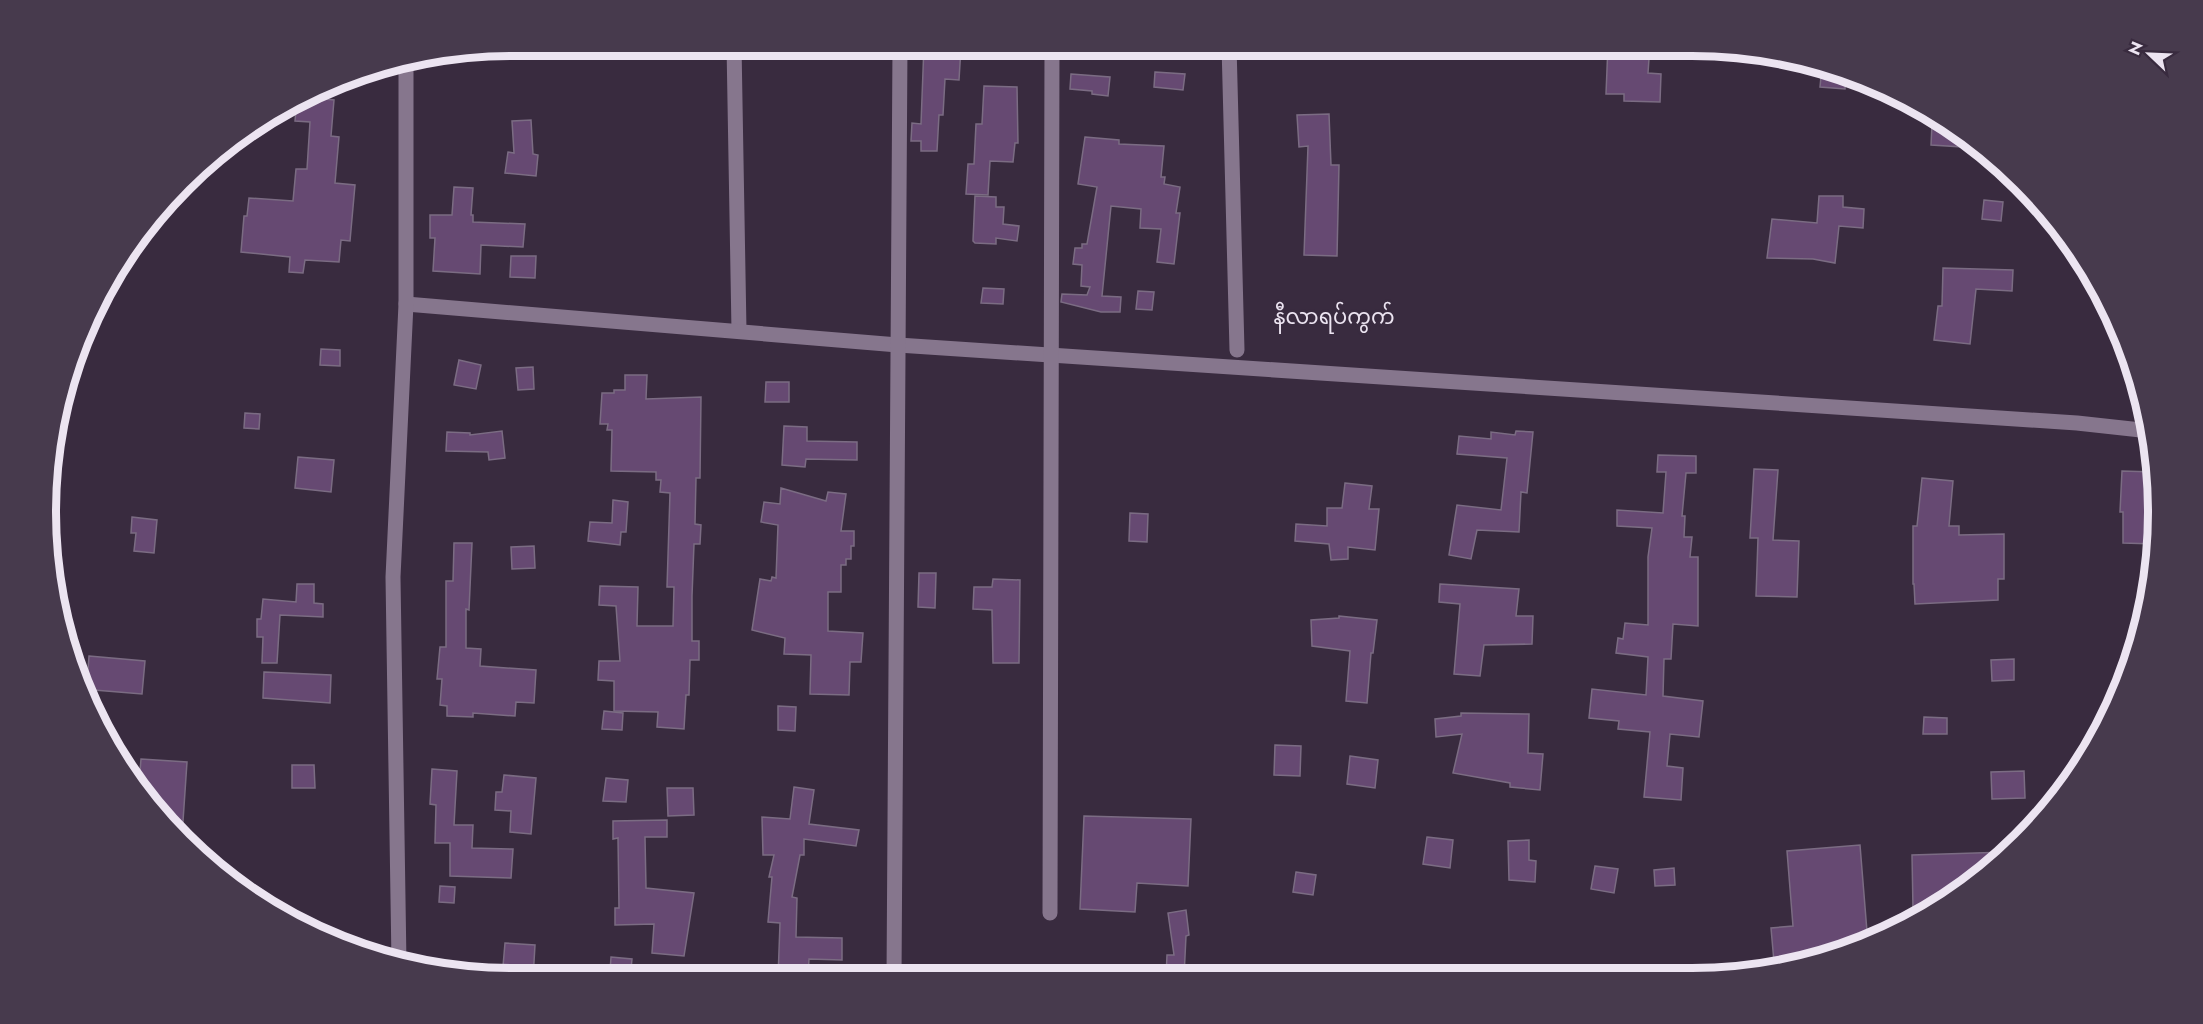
<svg xmlns="http://www.w3.org/2000/svg" width="2203" height="1024" font-family="Jost,'Noto Sans Myanmar',sans-serif">
<style>
.building{fill:#664972;stroke:#7b6c83;stroke-width:1.5}
.lines{fill:none;stroke-linecap:round;stroke-linejoin:round}
.minor{stroke:#86768d;stroke-width:15}
.labels{text-anchor:middle;dominant-baseline:central;stroke-width:5;stroke-linejoin:round;paint-order:stroke}
.quarter-label{font-size:21px;fill:#ece4f1;stroke:#392b3f}
.rim{fill:none;stroke:#ece4f1;stroke-width:8}
</style>
<rect width="100%" height="100%" fill="#392b3f"/>
<g class="building">
<path d="M 924,45 L 961,47 L 959,80 L 945,79 L 943,115 L 939,115 L 937,151 L 921,151 L 921,141 L 911,141 L 912,123 L 921,124 Z"/>
<path d="M 1608,45 L 1650,45 L 1648,73 L 1661,74 L 1660,102 L 1624,101 L 1624,94 L 1606,94 Z"/>
<path d="M 1822,66 L 1846,73 L 1845,89 L 1820,87 Z"/>
<path d="M 1155,72 L 1185,74 L 1183,90 L 1154,87 Z"/>
<path d="M 1071,74 L 1110,77 L 1108,96 L 1092,94 L 1092,91 L 1070,89 Z"/>
<path d="M 328,85 L 326,99 L 334,100 L 331,136 L 339,137 L 335,183 L 355,185 L 350,241 L 341,240 L 339,262 L 305,260 L 303,273 L 289,272 L 290,257 L 241,252 L 244,216 L 247,216 L 249,198 L 293,201 L 296,169 L 307,169 L 310,122 L 295,121 L 297,99 Z"/>
<path d="M 984,86 L 1017,87 L 1018,143 L 1015,143 L 1013,162 L 990,161 L 988,195 L 966,194 L 968,164 L 974,164 L 976,124 L 982,124 Z"/>
<path d="M 1329,114 L 1331,165 L 1339,165 L 1337,256 L 1304,255 L 1308,146 L 1299,147 L 1297,115 Z"/>
<path d="M 531,120 L 533,154 L 538,155 L 536,176 L 505,173 L 508,152 L 514,153 L 512,121 Z"/>
<path d="M 1932,124 L 1952,125 L 1980,148 L 1931,145 Z"/>
<path d="M 1085,137 L 1119,140 L 1119,144 L 1164,146 L 1161,177 L 1165,177 L 1164,184 L 1180,187 L 1176,213 L 1180,213 L 1174,264 L 1157,262 L 1161,229 L 1140,228 L 1141,209 L 1111,206 L 1102,296 L 1121,297 L 1120,312 L 1101,312 L 1061,302 L 1062,294 L 1087,295 L 1090,287 L 1081,286 L 1082,265 L 1073,264 L 1075,248 L 1082,248 L 1082,244 L 1087,244 L 1097,187 L 1078,184 Z"/>
<path d="M 454,187 L 473,188 L 471,215 L 473,215 L 473,222 L 525,224 L 523,247 L 481,245 L 480,274 L 433,271 L 435,238 L 430,238 L 430,215 L 452,215 Z"/>
<path d="M 975,196 L 996,197 L 996,207 L 1004,207 L 1003,224 L 1019,226 L 1017,241 L 996,238 L 996,244 L 975,243 L 973,241 Z"/>
<path d="M 1819,196 L 1843,196 L 1843,207 L 1864,209 L 1863,228 L 1839,226 L 1835,263 L 1813,259 L 1767,258 L 1772,219 L 1817,223 Z"/>
<path d="M 1984,200 L 2003,202 L 2001,221 L 1982,219 Z"/>
<path d="M 511,256 L 536,256 L 535,278 L 510,277 Z"/>
<path d="M 1943,268 L 2013,270 L 2012,291 L 1976,289 L 1970,344 L 1934,340 L 1938,306 L 1942,306 Z"/>
<path d="M 983,288 L 1004,289 L 1003,304 L 981,303 Z"/>
<path d="M 1138,291 L 1154,292 L 1152,310 L 1136,309 Z"/>
<path d="M 321,349 L 340,350 L 340,366 L 320,365 Z"/>
<path d="M 459,360 L 481,365 L 476,389 L 454,385 Z"/>
<path d="M 533,367 L 534,389 L 518,390 L 516,368 Z"/>
<path d="M 625,375 L 647,375 L 646,399 L 701,397 L 700,478 L 696,478 L 695,524 L 701,525 L 700,544 L 694,544 L 692,596 L 692,641 L 699,641 L 699,660 L 690,660 L 689,695 L 686,695 L 684,729 L 657,727 L 658,712 L 614,711 L 614,681 L 598,680 L 599,661 L 620,661 L 616,606 L 599,605 L 600,586 L 638,587 L 637,626 L 673,626 L 674,587 L 667,587 L 670,493 L 660,492 L 661,480 L 656,480 L 656,472 L 611,471 L 612,430 L 607,430 L 608,424 L 600,424 L 602,393 L 614,393 L 614,390 L 625,390 Z"/>
<path d="M 766,382 L 789,382 L 789,402 L 765,402 Z"/>
<path d="M 245,413 L 260,414 L 259,429 L 244,428 Z"/>
<path d="M 784,426 L 807,427 L 807,441 L 857,442 L 857,460 L 806,459 L 805,467 L 782,465 Z"/>
<path d="M 502,431 L 505,458 L 489,460 L 488,452 L 446,451 L 447,432 L 470,433 L 470,435 Z"/>
<path d="M 1516,431 L 1533,432 L 1527,493 L 1521,492 L 1519,532 L 1477,530 L 1471,559 L 1449,555 L 1457,505 L 1501,510 L 1507,458 L 1457,454 L 1459,436 L 1491,439 L 1491,432 L 1515,435 Z"/>
<path d="M 1658,455 L 1696,456 L 1696,473 L 1686,473 L 1682,516 L 1685,516 L 1684,537 L 1692,537 L 1690,557 L 1698,557 L 1698,626 L 1673,624 L 1671,659 L 1664,659 L 1663,696 L 1703,701 L 1699,737 L 1670,734 L 1667,766 L 1683,768 L 1681,800 L 1644,797 L 1650,732 L 1618,729 L 1619,721 L 1589,718 L 1592,689 L 1646,695 L 1648,657 L 1616,653 L 1618,638 L 1623,639 L 1625,623 L 1648,625 L 1648,557 L 1652,528 L 1617,526 L 1617,510 L 1663,513 L 1666,472 L 1657,472 Z"/>
<path d="M 298,457 L 334,460 L 331,492 L 295,488 Z"/>
<path d="M 1754,469 L 1778,470 L 1773,540 L 1799,541 L 1797,597 L 1756,596 L 1758,538 L 1750,538 Z"/>
<path d="M 2122,471 L 2154,472 L 2158,512 L 2155,544 L 2123,543 L 2123,512 L 2120,512 Z"/>
<path d="M 1922,478 L 1953,481 L 1949,526 L 1959,526 L 1959,535 L 2004,534 L 2004,579 L 1998,579 L 1998,600 L 1915,604 L 1914,584 L 1913,584 L 1913,526 L 1917,526 Z"/>
<path d="M 1345,483 L 1372,486 L 1369,509 L 1379,509 L 1375,550 L 1348,547 L 1348,559 L 1331,560 L 1329,544 L 1295,541 L 1296,524 L 1327,526 L 1327,508 L 1342,508 Z"/>
<path d="M 781,488 L 826,501 L 828,492 L 846,494 L 841,531 L 854,531 L 854,546 L 851,546 L 851,559 L 846,559 L 846,565 L 841,565 L 841,592 L 828,592 L 828,631 L 863,633 L 861,662 L 850,662 L 849,695 L 810,694 L 811,655 L 784,654 L 785,638 L 752,630 L 760,579 L 771,581 L 772,577 L 776,578 L 778,525 L 761,522 L 764,502 L 780,504 Z"/>
<path d="M 613,500 L 628,502 L 626,532 L 621,532 L 620,545 L 588,541 L 590,522 L 612,523 Z"/>
<path d="M 1130,513 L 1148,514 L 1147,542 L 1129,541 Z"/>
<path d="M 132,517 L 157,520 L 154,553 L 134,551 L 136,533 L 131,533 Z"/>
<path d="M 454,543 L 472,543 L 469,610 L 466,609 L 466,648 L 481,649 L 480,666 L 536,670 L 534,703 L 516,702 L 515,716 L 473,713 L 473,717 L 447,716 L 447,706 L 440,705 L 442,679 L 437,679 L 440,647 L 446,647 L 446,581 L 453,581 Z"/>
<path d="M 534,546 L 535,568 L 512,569 L 511,547 Z"/>
<path d="M 919,573 L 936,573 L 935,608 L 918,607 Z"/>
<path d="M 993,579 L 1020,580 L 1019,663 L 993,663 L 992,610 L 973,609 L 974,587 L 992,587 Z"/>
<path d="M 297,584 L 314,584 L 314,603 L 323,604 L 323,617 L 280,615 L 277,663 L 262,663 L 263,637 L 257,637 L 257,619 L 261,619 L 263,599 L 296,602 Z"/>
<path d="M 1440,584 L 1519,589 L 1516,616 L 1533,616 L 1532,644 L 1484,645 L 1480,676 L 1454,674 L 1460,604 L 1439,602 Z"/>
<path d="M 1339,616 L 1377,620 L 1373,653 L 1371,653 L 1367,703 L 1346,701 L 1350,651 L 1312,646 L 1311,620 L 1339,618 Z"/>
<path d="M 89,656 L 145,661 L 142,694 L 82,689 L 73,669 L 88,670 Z"/>
<path d="M 2014,659 L 2014,680 L 1992,681 L 1991,660 Z"/>
<path d="M 264,672 L 331,675 L 330,703 L 263,698 Z"/>
<path d="M 778,706 L 796,707 L 795,731 L 778,730 Z"/>
<path d="M 604,711 L 623,713 L 622,730 L 602,729 Z"/>
<path d="M 1461,713 L 1529,714 L 1528,753 L 1543,754 L 1540,790 L 1510,787 L 1510,783 L 1453,773 L 1462,734 L 1436,737 L 1435,719 L 1461,716 Z"/>
<path d="M 1924,717 L 1947,718 L 1947,734 L 1923,734 Z"/>
<path d="M 1275,745 L 1301,746 L 1300,776 L 1274,775 Z"/>
<path d="M 1350,756 L 1378,760 L 1375,788 L 1347,784 Z"/>
<path d="M 141,759 L 187,762 L 182,836 L 139,784 Z"/>
<path d="M 292,765 L 314,765 L 315,788 L 292,788 Z"/>
<path d="M 432,769 L 457,771 L 454,825 L 473,825 L 472,848 L 513,849 L 511,878 L 450,876 L 450,843 L 435,843 L 436,805 L 430,804 Z"/>
<path d="M 2024,771 L 2025,798 L 1992,799 L 1991,772 Z"/>
<path d="M 504,775 L 536,778 L 531,834 L 510,832 L 511,811 L 495,810 L 496,792 L 502,792 Z"/>
<path d="M 606,778 L 628,780 L 626,802 L 603,801 Z"/>
<path d="M 794,787 L 814,790 L 809,824 L 859,830 L 856,846 L 804,839 L 804,855 L 800,855 L 792,897 L 797,898 L 796,937 L 842,938 L 842,960 L 809,959 L 808,978 L 778,978 L 780,923 L 768,922 L 772,877 L 769,877 L 774,855 L 763,855 L 762,817 L 790,819 Z"/>
<path d="M 667,788 L 693,788 L 694,815 L 668,816 Z"/>
<path d="M 1084,816 L 1191,819 L 1188,886 L 1137,883 L 1135,912 L 1080,909 Z"/>
<path d="M 667,820 L 667,837 L 645,837 L 646,888 L 694,893 L 684,956 L 652,953 L 654,924 L 615,925 L 615,908 L 619,908 L 618,838 L 613,839 L 613,821 Z"/>
<path d="M 1427,837 L 1453,840 L 1450,868 L 1423,864 Z"/>
<path d="M 1529,840 L 1529,860 L 1536,861 L 1535,882 L 1509,880 L 1508,841 Z"/>
<path d="M 1860,845 L 1868,944 L 1826,955 L 1774,962 L 1771,928 L 1793,926 L 1787,851 Z"/>
<path d="M 2006,852 L 1976,882 L 1920,914 L 1920,909 L 1913,909 L 1912,855 Z"/>
<path d="M 1595,866 L 1618,869 L 1614,893 L 1591,889 Z"/>
<path d="M 1674,868 L 1675,885 L 1655,886 L 1654,870 Z"/>
<path d="M 1296,872 L 1316,875 L 1313,895 L 1293,892 Z"/>
<path d="M 440,886 L 455,887 L 454,903 L 439,902 Z"/>
<path d="M 1186,910 L 1189,935 L 1186,936 L 1184,977 L 1166,977 L 1167,955 L 1174,955 L 1168,913 Z"/>
<path d="M 505,943 L 535,945 L 533,979 L 502,978 Z"/>
<path d="M 611,957 L 632,959 L 630,979 L 615,979 L 616,972 L 610,972 Z"/>
</g>
<g class="lines">
<g class="minor">
<path d="M 734,45 L 739,331"/>
<path d="M 1229,45 L 1237,350"/>
<path d="M 406,304 L 898,345 L 2077,423 L 2150,431"/>
<path d="M 1050,913 L 1052,45"/>
<path d="M 399,963 L 393,577 L 406,304 L 406,62"/>
<path d="M 894,978 L 900,45"/>
</g>
</g>
<g class="labels">
<g class="quarter-label">
<text x="1334" y="317">နီလာရပ်ကွက်</text>
</g>
</g>
<path d="M0 0H2203V1024H0ZM512 56H1692A456 456 0 0 1 2148 512V512A456 456 0 0 1 1692 968H512A456 456 0 0 1 56 512V512A456 456 0 0 1 512 56Z" fill="#473a4d" fill-rule="evenodd"/>
<path class="rim" d="M512 56H1692A456 456 0 0 1 2148 512V512A456 456 0 0 1 1692 968H512A456 456 0 0 1 56 512V512A456 456 0 0 1 512 56Z"/>
<g transform="translate(2149 54) rotate(293)" stroke="#392b3f" stroke-width="4.5" paint-order="stroke">
<path d="M0-4.5L10 22L0 15L-10 22Z" fill="#ece4f1"/>
<text y="-9" font-size="16" font-weight="bold" text-anchor="middle" fill="#ece4f1">N</text>
</g>
</svg>
